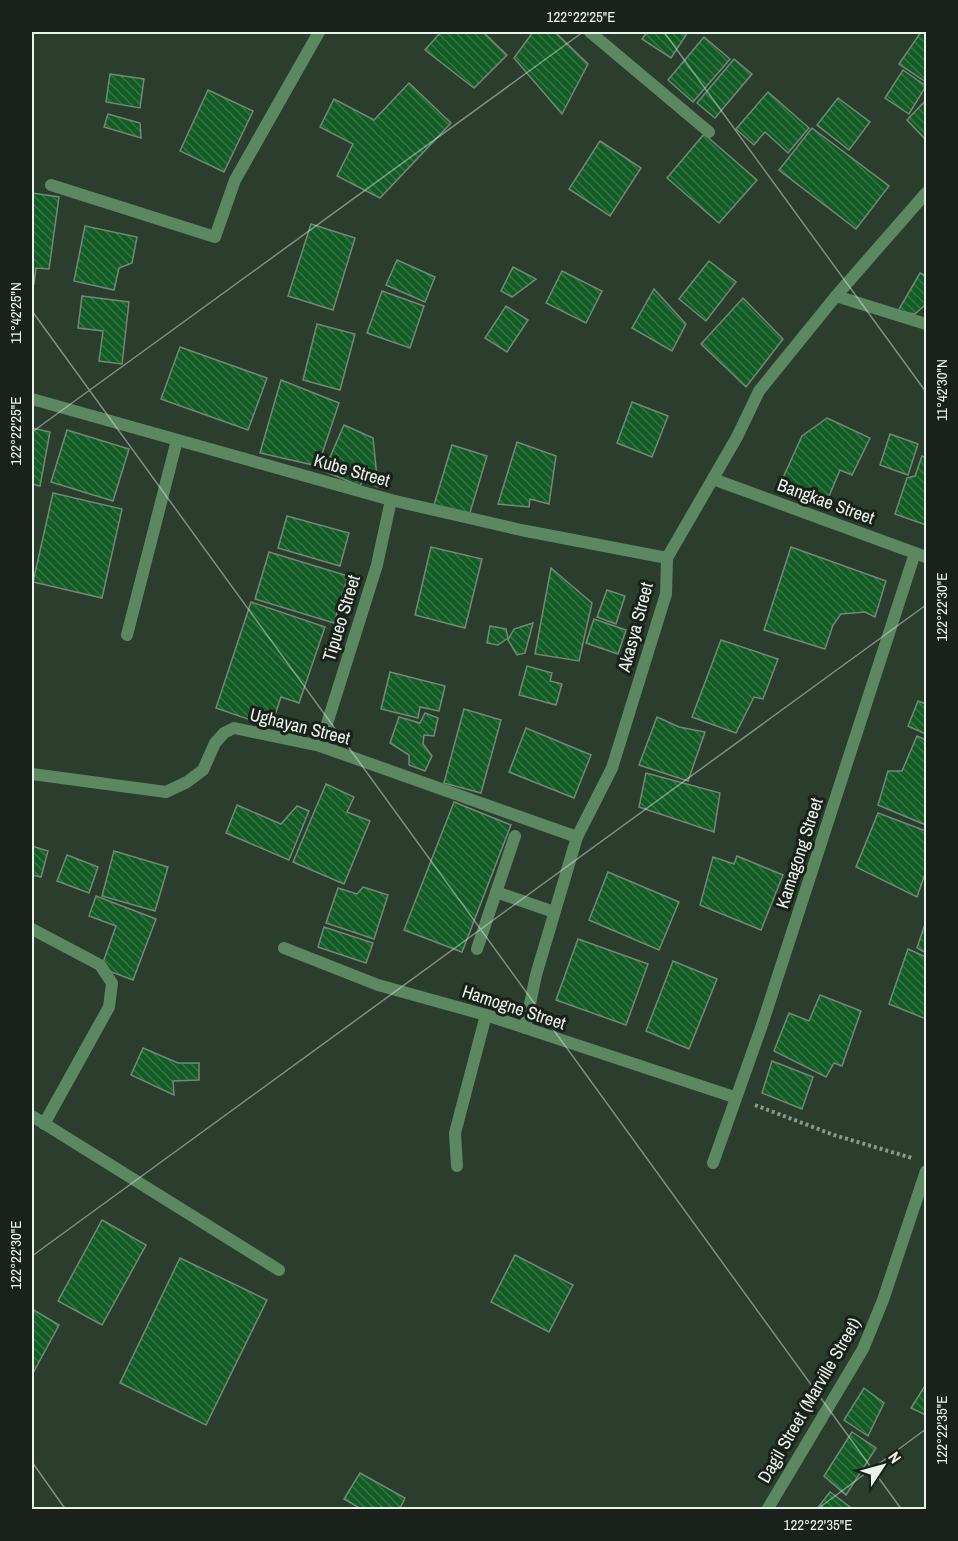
<svg xmlns="http://www.w3.org/2000/svg" width="958" height="1541" font-family="'Archivo Narrow',sans-serif">
<style>
.building{fill:url(#building-back-hatch);stroke:#748876;stroke-width:1.5}
.lines{fill:none;stroke-linecap:round;stroke-linejoin:round}
.path{stroke:#8a998c;stroke-width:4;stroke-dasharray:3 3;stroke-linecap:butt}
.lane{stroke:#5c8861;stroke-width:12}
.street{stroke:#5c8861;stroke-width:12}
.ticks{fill:none;stroke:#e9f4ea;stroke-width:1.5;stroke-opacity:0.45}
.labels{text-anchor:middle;dominant-baseline:central;stroke-width:6;stroke-linejoin:round;paint-order:stroke}
.street-label{font-size:18px;fill:#e9f4ea;stroke:#19211a}
.neatline{fill:none;stroke:#e9f4ea;stroke-width:2}
.ticks-label{font-size:15px;text-anchor:middle;fill:#e9f4ea}
</style>
<defs>
<pattern id="building-back-hatch" width="6" height="6" patternUnits="userSpaceOnUse" patternTransform="scale(1.5)"><rect width="6" height="6" fill="#135c26"/><path d="M-1 5l2 2M0 0l6 6M5-1l2 2" fill="none" stroke="#357446"/></pattern>
</defs>
<rect width="100%" height="100%" fill="#2b3d2d"/>
<g class="building">
<path d="M 441,32 L 483,32 L 507,55 L 474,88 L 425,50 Z"/>
<path d="M 533,32 L 555,32 L 588,64 L 562,114 L 514,58 Z"/>
<path d="M 647,32 L 688,32 L 671,58 L 642,39 Z"/>
<path d="M 921,32 L 926,32 L 926,82 L 899,64 Z"/>
<path d="M 704,37 L 730,59 L 693,102 L 668,80 Z"/>
<path d="M 734,59 L 752,74 L 715,118 L 697,103 Z"/>
<path d="M 903,70 L 926,86 L 909,114 L 885,98 Z"/>
<path d="M 110,74 L 144,79 L 140,108 L 106,102 Z"/>
<path d="M 409,83 L 451,123 L 380,198 L 337,176 L 353,144 L 320,127 L 334,99 L 374,120 Z"/>
<path d="M 208,90 L 253,111 L 224,172 L 180,151 Z"/>
<path d="M 768,92 L 809,128 L 788,153 L 765,132 L 754,145 L 736,129 Z"/>
<path d="M 838,98 L 870,122 L 849,150 L 817,125 Z"/>
<path d="M 926,100 L 926,140 L 907,120 Z"/>
<path d="M 108,114 L 140,123 L 141,138 L 104,127 Z"/>
<path d="M 812,128 L 889,186 L 856,229 L 779,170 Z"/>
<path d="M 704,134 L 757,180 L 719,223 L 667,178 Z"/>
<path d="M 600,141 L 641,168 L 610,216 L 569,189 Z"/>
<path d="M 32,193 L 59,197 L 49,269 L 36,268 L 34,284 L 32,284 Z"/>
<path d="M 311,224 L 355,238 L 333,310 L 288,296 Z"/>
<path d="M 85,226 L 137,237 L 132,263 L 119,268 L 114,290 L 74,281 Z"/>
<path d="M 397,260 L 435,277 L 425,302 L 386,285 Z"/>
<path d="M 709,261 L 736,282 L 706,321 L 679,299 Z"/>
<path d="M 513,267 L 536,279 L 512,297 L 501,291 Z"/>
<path d="M 562,271 L 602,291 L 586,323 L 546,303 Z"/>
<path d="M 920,273 L 926,276 L 926,319 L 925,305 L 915,314 L 898,311 Z"/>
<path d="M 654,289 L 686,324 L 672,351 L 632,328 Z"/>
<path d="M 382,291 L 424,306 L 410,348 L 367,333 Z"/>
<path d="M 82,296 L 129,302 L 122,364 L 99,361 L 103,331 L 78,328 Z"/>
<path d="M 743,298 L 783,339 L 746,387 L 701,344 Z"/>
<path d="M 506,306 L 528,320 L 507,352 L 485,338 Z"/>
<path d="M 317,324 L 355,334 L 340,390 L 303,380 Z"/>
<path d="M 180,347 L 267,378 L 248,430 L 161,399 Z"/>
<path d="M 281,380 L 339,403 L 318,466 L 260,453 Z"/>
<path d="M 632,402 L 668,416 L 652,457 L 617,443 Z"/>
<path d="M 827,418 L 870,438 L 852,475 L 840,470 L 827,501 L 782,480 L 802,436 Z"/>
<path d="M 344,425 L 373,438 L 378,487 L 363,480 L 360,486 L 324,471 Z"/>
<path d="M 32,428 L 50,432 L 40,486 L 32,484 Z"/>
<path d="M 67,430 L 129,449 L 113,501 L 51,482 Z"/>
<path d="M 890,434 L 918,444 L 908,475 L 880,465 Z"/>
<path d="M 517,442 L 556,456 L 549,504 L 530,499 L 529,507 L 498,504 Z"/>
<path d="M 452,445 L 487,456 L 469,516 L 434,505 Z"/>
<path d="M 922,456 L 926,458 L 926,525 L 895,514 L 907,478 L 915,476 Z"/>
<path d="M 53,493 L 122,509 L 102,598 L 33,582 Z"/>
<path d="M 287,516 L 349,533 L 340,566 L 278,548 Z"/>
<path d="M 431,547 L 482,559 L 465,628 L 415,615 Z"/>
<path d="M 791,547 L 886,581 L 875,617 L 865,612 L 841,614 L 833,625 L 825,649 L 764,630 Z"/>
<path d="M 269,552 L 348,576 L 334,623 L 255,599 Z"/>
<path d="M 551,568 L 592,603 L 579,661 L 535,654 Z"/>
<path d="M 607,590 L 625,596 L 616,624 L 597,617 Z"/>
<path d="M 251,602 L 325,627 L 299,703 L 281,697 L 271,727 L 216,708 Z"/>
<path d="M 594,619 L 626,630 L 618,654 L 586,643 Z"/>
<path d="M 533,623 L 525,653 L 517,655 L 508,640 L 514,629 Z"/>
<path d="M 490,626 L 506,629 L 508,638 L 498,645 L 487,643 Z"/>
<path d="M 721,640 L 778,659 L 763,699 L 754,697 L 736,733 L 692,717 Z"/>
<path d="M 527,666 L 552,673 L 550,681 L 562,684 L 556,705 L 519,695 Z"/>
<path d="M 390,672 L 445,686 L 439,711 L 420,707 L 418,718 L 381,709 Z"/>
<path d="M 918,701 L 926,704 L 926,734 L 908,726 Z"/>
<path d="M 464,709 L 501,720 L 481,793 L 444,783 Z"/>
<path d="M 425,713 L 438,718 L 434,736 L 424,735 L 423,744 L 432,756 L 425,771 L 409,765 L 409,755 L 390,743 L 399,717 L 420,723 Z"/>
<path d="M 657,717 L 679,727 L 705,732 L 688,781 L 639,765 Z"/>
<path d="M 526,728 L 591,755 L 574,798 L 509,772 Z"/>
<path d="M 917,736 L 926,740 L 926,825 L 878,805 L 888,771 L 902,771 Z"/>
<path d="M 646,773 L 720,793 L 714,832 L 639,807 Z"/>
<path d="M 326,784 L 354,797 L 347,812 L 370,821 L 344,884 L 293,862 Z"/>
<path d="M 454,802 L 511,825 L 462,952 L 404,930 Z"/>
<path d="M 237,805 L 281,824 L 297,806 L 309,811 L 289,860 L 226,833 Z"/>
<path d="M 878,813 L 926,831 L 926,871 L 917,897 L 856,867 Z"/>
<path d="M 32,846 L 48,851 L 41,877 L 32,875 Z"/>
<path d="M 114,851 L 168,867 L 155,911 L 102,896 Z"/>
<path d="M 67,855 L 98,867 L 89,893 L 57,881 Z"/>
<path d="M 737,856 L 783,875 L 761,930 L 700,905 L 713,857 L 734,864 Z"/>
<path d="M 608,872 L 679,902 L 659,950 L 589,920 Z"/>
<path d="M 363,887 L 388,895 L 374,939 L 326,923 L 338,888 L 357,894 Z"/>
<path d="M 96,896 L 156,919 L 133,980 L 101,968 L 116,926 L 89,916 Z"/>
<path d="M 926,921 L 926,953 L 917,948 Z"/>
<path d="M 324,927 L 373,943 L 366,963 L 318,947 Z"/>
<path d="M 578,939 L 648,964 L 626,1025 L 556,1000 Z"/>
<path d="M 908,949 L 926,957 L 926,1019 L 889,1004 Z"/>
<path d="M 673,961 L 717,979 L 689,1049 L 646,1031 Z"/>
<path d="M 820,995 L 861,1011 L 842,1066 L 834,1063 L 826,1077 L 774,1051 L 789,1013 L 809,1021 Z"/>
<path d="M 143,1048 L 178,1063 L 199,1063 L 199,1080 L 173,1081 L 174,1095 L 131,1075 Z"/>
<path d="M 772,1061 L 813,1077 L 802,1109 L 762,1093 Z"/>
<path d="M 102,1220 L 146,1245 L 102,1325 L 58,1301 Z"/>
<path d="M 515,1255 L 573,1285 L 549,1332 L 491,1302 Z"/>
<path d="M 180,1258 L 267,1300 L 206,1425 L 120,1383 Z"/>
<path d="M 32,1309 L 59,1325 L 32,1375 Z"/>
<path d="M 926,1384 L 926,1415 L 911,1408 Z"/>
<path d="M 864,1388 L 884,1403 L 868,1436 L 844,1420 Z"/>
<path d="M 852,1432 L 876,1448 L 846,1495 L 824,1476 Z"/>
<path d="M 360,1473 L 405,1498 L 399,1510 L 363,1510 L 344,1499 Z"/>
<path d="M 830,1492 L 854,1510 L 816,1510 Z"/>
</g>
<g class="lines">
<path class="path" d="M 755,1105 L 834,1135 L 912,1158"/>
<g class="lane">
<path d="M 127,635 L 177,440"/>
<path d="M 496,892 L 554,912"/>
<path d="M 477,949 L 515,836"/>
<path d="M 457,1166 L 455,1133 L 486,1015"/>
</g>
<g class="street">
<path d="M 590,32 L 709,132"/>
<path d="M 51,185 L 215,237 L 235,180 L 319,32"/>
<path d="M 836,296 L 926,324"/>
<path d="M 32,399 L 391,500 L 521,530 L 667,558"/>
<path d="M 713,479 L 926,557"/>
<path d="M 320,746 L 377,565 L 391,500"/>
<path d="M 32,774 L 166,792 L 187,782 L 203,770 L 215,743 L 224,733 L 234,728 L 320,746 L 577,837"/>
<path d="M 32,929 L 100,965 L 112,983 L 109,1007 L 44,1124"/>
<path d="M 284,948 L 378,985 L 486,1015 L 734,1097"/>
<path d="M 525,1028 L 536,975 L 577,837 L 612,768 L 666,594 L 667,558 L 737,437 L 759,391 L 836,296 L 926,193"/>
<path d="M 32,1116 L 279,1270"/>
<path d="M 713,1163 L 762,1025 L 915,553"/>
<path d="M 767,1510 L 863,1349 L 883,1300 L 926,1171"/>
</g>
</g>
<path class="ticks" d="M 664,32 L 926,392M 32,311 L 902,1510M 32,432 L 583,32M 32,1256 L 926,605M 32,1462 L 66,1510M 816,1510 L 926,1429"/>
<g class="labels">
<g class="street-label">
<text transform="translate(352 470) rotate(16)">Kube Street</text>
<text transform="translate(826 501) rotate(20)">Bangkae Street</text>
<text transform="translate(341 618) rotate(-73)">Tipueo Street</text>
<text transform="translate(635 627) rotate(-75)">Akasya Street</text>
<text transform="translate(300 726) rotate(14)">Ughayan Street</text>
<text transform="translate(799 853) rotate(-72)">Kamagong Street</text>
<text transform="translate(514 1007) rotate(18)">Hamogne Street</text>
<text transform="translate(809 1400) rotate(-60)">Dagil Street (Marville Street)</text>
</g>
</g>
<rect width="958" height="1541" fill="none" stroke="#19211a" stroke-width="66"/>
<g transform="translate(883 1466) rotate(54)" stroke="#19211a" stroke-width="4.5" paint-order="stroke">
<path d="M0-4.5L10 22L0 15L-10 22Z" fill="#e9f4ea"/>
<text y="-9" font-size="16" font-weight="bold" text-anchor="middle" fill="#e9f4ea">N</text>
</g>
<rect x="33" y="33" width="892" height="1475" class="neatline"/>
<g class="ticks-label">
<text x="581" y="22">122°22'25"E</text>
<text transform="translate(16 313) rotate(-90)" y="5">11°42'25"N</text>
<text transform="translate(942 390) rotate(-90)" y="5">11°42'30"N</text>
<text transform="translate(16 431) rotate(-90)" y="5">122°22'25"E</text>
<text transform="translate(942 607) rotate(-90)" y="5">122°22'30"E</text>
<text transform="translate(16 1255) rotate(-90)" y="5">122°22'30"E</text>
<text transform="translate(942 1430) rotate(-90)" y="5">122°22'35"E</text>
<text x="818" y="1530">122°22'35"E</text>
</g>
</svg>
